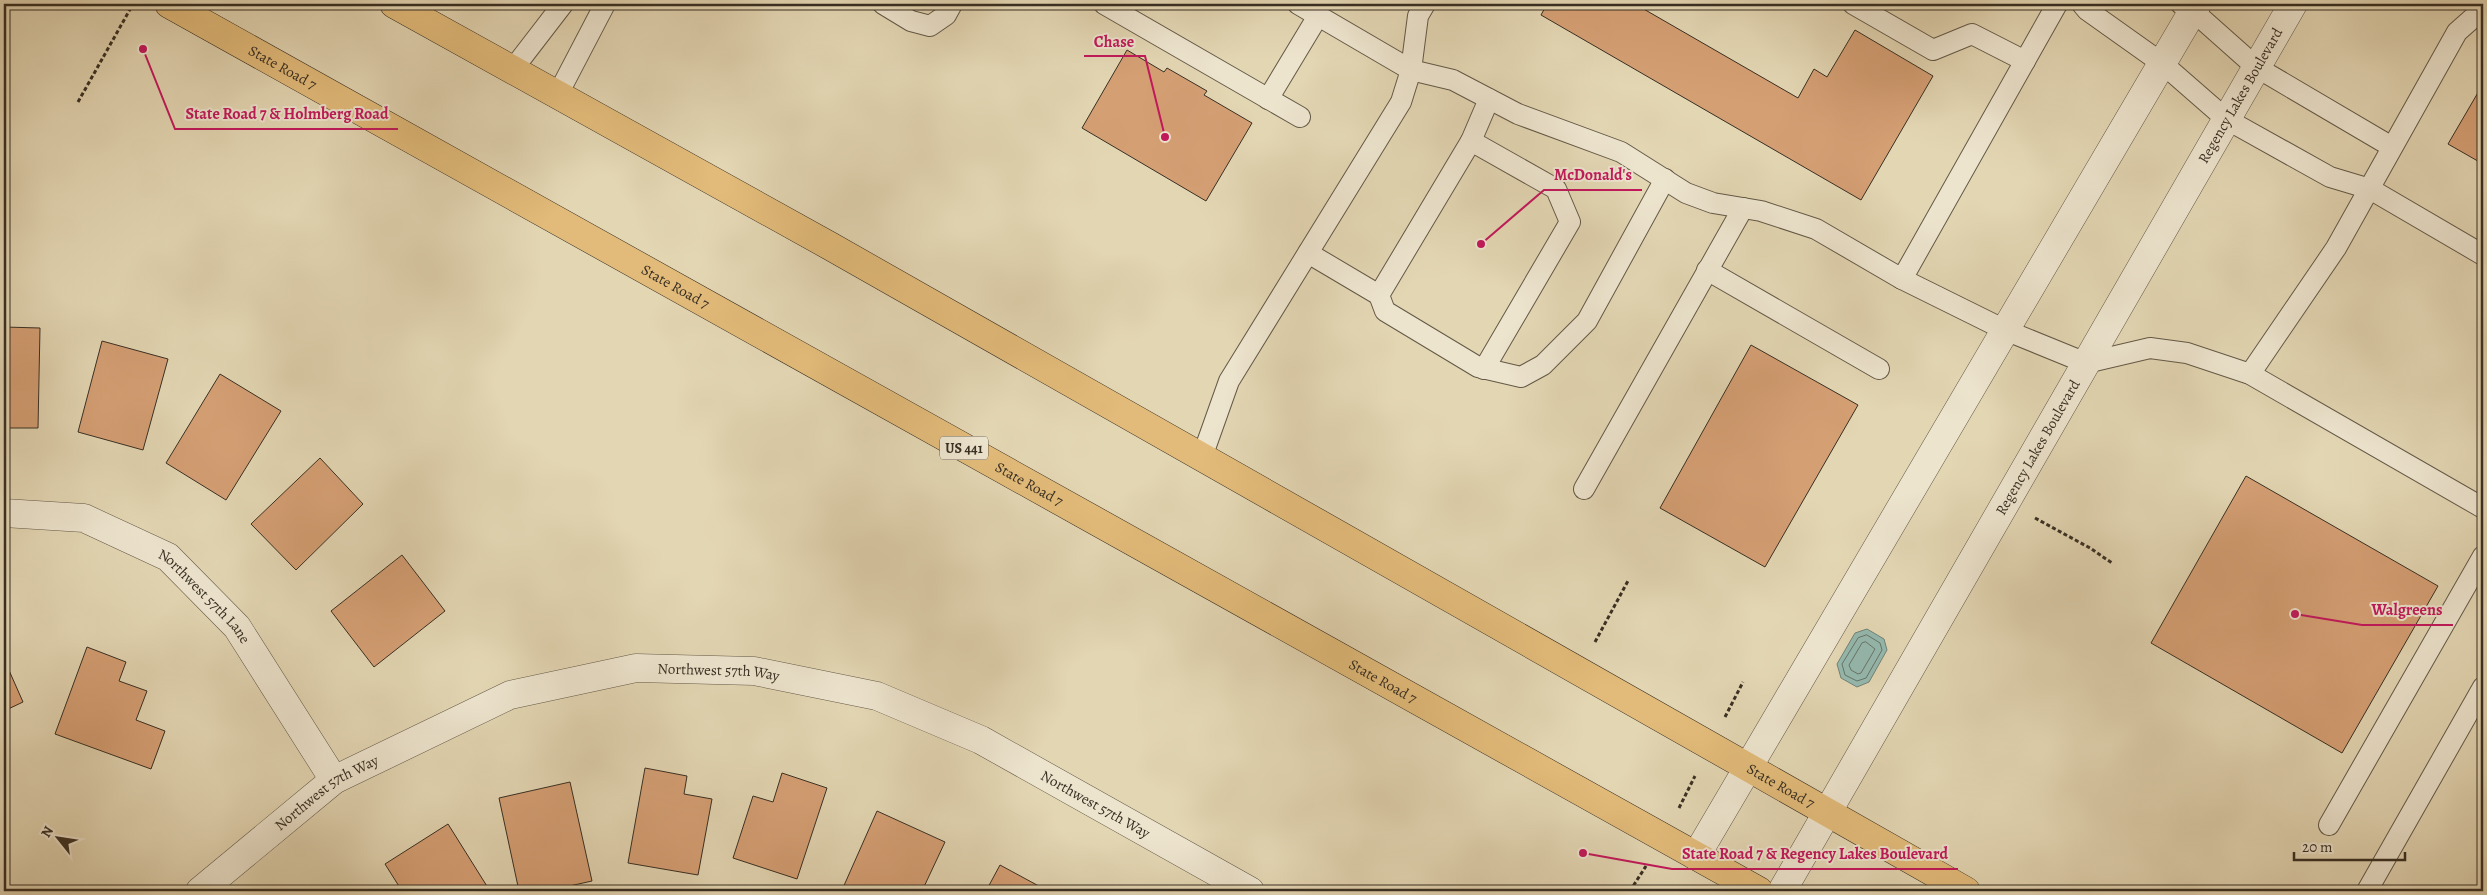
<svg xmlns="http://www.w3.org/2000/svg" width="2487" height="895" font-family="Alegreya,serif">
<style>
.water{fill:#95b9af;stroke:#708277}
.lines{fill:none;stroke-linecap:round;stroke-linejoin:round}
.shore{stroke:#667469;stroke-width:1}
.building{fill:#d59f74;stroke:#382f23}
.service-casing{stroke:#635947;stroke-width:22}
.minor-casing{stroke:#635947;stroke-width:29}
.primary-casing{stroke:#382f23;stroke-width:29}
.path{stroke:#382f23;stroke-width:3;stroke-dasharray:4 2.5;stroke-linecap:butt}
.service{stroke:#ede4ce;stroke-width:20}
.minor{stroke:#ede4ce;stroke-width:28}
.primary{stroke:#e2bb7a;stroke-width:28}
.labels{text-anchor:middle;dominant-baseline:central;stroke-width:4;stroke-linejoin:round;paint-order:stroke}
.shield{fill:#ede4ce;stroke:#6e6556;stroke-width:1}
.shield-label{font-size:14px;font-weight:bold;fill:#382f23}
.street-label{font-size:15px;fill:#382f23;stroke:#ede4ce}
.leader{fill:none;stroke:#c2185b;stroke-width:2}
.callout-dot{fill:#c2185b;stroke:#ede4ce;stroke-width:2}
.callout-label{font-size:16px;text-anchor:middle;font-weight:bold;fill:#c2185b;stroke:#ede4ce;stroke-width:4;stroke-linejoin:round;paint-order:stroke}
</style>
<rect width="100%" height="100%" fill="#e3d6b3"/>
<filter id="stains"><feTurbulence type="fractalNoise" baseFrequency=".004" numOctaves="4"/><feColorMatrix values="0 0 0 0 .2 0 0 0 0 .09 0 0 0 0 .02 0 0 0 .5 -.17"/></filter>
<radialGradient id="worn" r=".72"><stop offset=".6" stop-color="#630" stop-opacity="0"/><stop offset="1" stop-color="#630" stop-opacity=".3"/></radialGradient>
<path class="water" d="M 1867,629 L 1884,639 L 1887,650 L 1869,682 L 1857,687 L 1841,678 L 1837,664 L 1855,633 Z"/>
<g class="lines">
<g class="shore">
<path d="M 1867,635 L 1880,643 L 1882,650 L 1866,678 L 1857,681 L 1845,675 L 1842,664 L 1858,638 Z"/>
<path d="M 1866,642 L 1875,649 L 1861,673 L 1858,674 L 1851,670 L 1849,665 L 1862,643 Z"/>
</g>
</g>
<g class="building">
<path d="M 1547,4 L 1635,4 L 1798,98 L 1814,69 L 1827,77 L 1855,30 L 1933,76 L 1861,200 L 1541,15 Z"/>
<path d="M 1127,50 L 1164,72 L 1167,68 L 1207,91 L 1204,95 L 1252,123 L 1206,201 L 1082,128 Z"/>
<path d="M 2483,84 L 2483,164 L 2448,144 Z"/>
<path d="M 4,327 L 40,328 L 38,428 L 4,428 Z"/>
<path d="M 102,341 L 168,359 L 143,450 L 78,432 Z"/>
<path d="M 1751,345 L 1858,405 L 1765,567 L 1660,508 Z"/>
<path d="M 220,374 L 281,411 L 226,500 L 166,463 Z"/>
<path d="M 320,458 L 363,504 L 296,570 L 251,524 Z"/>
<path d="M 2246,476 L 2438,586 L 2342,753 L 2151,643 Z"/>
<path d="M 402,555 L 445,611 L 374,667 L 331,611 Z"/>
<path d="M 87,647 L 126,662 L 119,681 L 147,691 L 136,720 L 165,731 L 151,769 L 55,734 Z"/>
<path d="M 4,659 L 23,702 L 4,711 Z"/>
<path d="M 645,768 L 687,776 L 684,794 L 712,799 L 698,875 L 628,863 Z"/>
<path d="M 782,773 L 827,788 L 797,879 L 733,858 L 753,796 L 773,802 Z"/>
<path d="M 570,782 L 592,881 L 547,891 L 519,891 L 499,798 Z"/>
<path d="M 877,811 L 945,842 L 922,891 L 842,890 Z"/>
<path d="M 448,824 L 490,891 L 402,891 L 385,864 Z"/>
<path d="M 1000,865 L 1048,891 L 986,891 Z"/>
</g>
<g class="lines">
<defs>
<g id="service">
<path d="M 883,4 L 911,21 L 930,26 L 946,15 L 952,4"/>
<path d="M 1104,4 L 1300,117"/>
<path d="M 1298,4 L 1411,70 L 1453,80 L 1518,114 L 1621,152 L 1686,193 L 1713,203 L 1761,211 L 1816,229 L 1902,279 L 2005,330 L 2086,363 L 2150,348 L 2187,353 L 2250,374 L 2483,508"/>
<path d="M 1853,4 L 1933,50 L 1972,34 L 2025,61"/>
<path d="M 2082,4 L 2087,10 L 2163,64 L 2226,119 L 2330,177 L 2370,189 L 2483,255"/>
<path d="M 2181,4 L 2193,11 L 2256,67 L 2392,147"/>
<path d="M 513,69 L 563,4"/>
<path d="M 558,94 L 605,4"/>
<path d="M 1268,99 L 1318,16"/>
<path d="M 1471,141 L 1556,189 L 1570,222 L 1484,369"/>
<path d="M 1308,253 L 1379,295 L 1385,311 L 1478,367 L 1521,377 L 1543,365 L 1587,321 L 1665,179"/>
<path d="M 1707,270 L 1879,369"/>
<path d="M 1902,279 L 2057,4"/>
<path d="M 1379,295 L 1471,141 L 1489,99"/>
<path d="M 2250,374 L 2336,248 L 2457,32 L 2483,9"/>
<path d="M 1202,457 L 1229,381 L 1401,102 L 1411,70 L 1418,16 L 1425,4"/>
<path d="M 1584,489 L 1743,208"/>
<path d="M 2329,825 L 2483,556"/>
<path d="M 2367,891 L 2483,687"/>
</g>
<g id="minor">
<path id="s1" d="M 4,513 L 84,518 L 168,557 L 237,627 L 334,780"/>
<path d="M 1696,856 L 2197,4"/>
<path id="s2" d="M 200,891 L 334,780 L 510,695 L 636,668 L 754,671 L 877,696 L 981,740 L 1250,891"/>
<path id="s3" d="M 1782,891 L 2293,4"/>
</g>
<g id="primary">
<path id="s4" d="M 169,4 L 1759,891"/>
<path id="s5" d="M 394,4 L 830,246 L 1966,891"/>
</g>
</defs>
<use href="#service" class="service-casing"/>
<use href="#minor" class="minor-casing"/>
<use href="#primary" class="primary-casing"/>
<g class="path">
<path d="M 78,102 L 133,4"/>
<path d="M 2035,518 L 2090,548 L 2112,563"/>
<path d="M 1595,642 L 1629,579"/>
<path d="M 1725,717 L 1743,682"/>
<path d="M 1679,808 L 1695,776"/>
<path d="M 1630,891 L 1646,866"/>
</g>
<use href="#service" class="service"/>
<use href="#minor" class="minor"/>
<use href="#primary" class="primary"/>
</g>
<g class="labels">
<rect class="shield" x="940" y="436.5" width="48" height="23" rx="4"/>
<g class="shield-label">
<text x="964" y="448">US 441</text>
</g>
<g class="street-label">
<text stroke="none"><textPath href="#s4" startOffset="130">State Road 7</textPath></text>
<text stroke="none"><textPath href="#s3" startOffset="918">Regency Lakes Boulevard</textPath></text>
<text stroke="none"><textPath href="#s4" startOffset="580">State Road 7</textPath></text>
<text stroke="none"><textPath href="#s3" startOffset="512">Regency Lakes Boulevard</textPath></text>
<text stroke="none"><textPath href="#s4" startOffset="985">State Road 7</textPath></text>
<text stroke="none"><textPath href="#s1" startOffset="226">Northwest 57th Lane</textPath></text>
<text stroke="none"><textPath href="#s2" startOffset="581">Northwest 57th Way</textPath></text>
<text stroke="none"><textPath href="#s4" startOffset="1390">State Road 7</textPath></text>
<text stroke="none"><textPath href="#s5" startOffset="1592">State Road 7</textPath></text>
<text stroke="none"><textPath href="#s2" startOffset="161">Northwest 57th Way</textPath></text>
<text stroke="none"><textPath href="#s2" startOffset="986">Northwest 57th Way</textPath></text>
</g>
</g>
<path class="leader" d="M1165 137L1145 56H1084M143 49L175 129H398M1481 244L1544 190H1642M2295 614L2362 625H2453M1583 853L1672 869H1958"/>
<g class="callout-dot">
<circle cx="1165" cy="137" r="5"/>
<circle cx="143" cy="49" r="5"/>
<circle cx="1481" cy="244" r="5"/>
<circle cx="2295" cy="614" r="5"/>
<circle cx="1583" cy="853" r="5"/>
</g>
<g class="callout-label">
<text x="1114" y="47">Chase</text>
<text x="287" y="119">State Road 7 &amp; Holmberg Road</text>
<text x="1593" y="180">McDonald's</text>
<text x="2407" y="615">Walgreens</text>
<text x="1815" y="859">State Road 7 &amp; Regency Lakes Boulevard</text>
</g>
<rect width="2487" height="895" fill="none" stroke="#e3d6b3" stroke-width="20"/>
<rect x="5" y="5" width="2477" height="885" fill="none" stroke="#382f23" stroke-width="2.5"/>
<rect x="10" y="10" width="2467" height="875" fill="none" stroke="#382f23"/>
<g transform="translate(58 838) rotate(300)" stroke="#ede4ce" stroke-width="4" paint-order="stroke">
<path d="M0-4L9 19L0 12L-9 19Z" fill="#382f23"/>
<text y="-8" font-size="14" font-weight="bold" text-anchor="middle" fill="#382f23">N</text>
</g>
<path d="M2294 852v8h111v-8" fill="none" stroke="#382f23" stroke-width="2.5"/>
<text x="2302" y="852" font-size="15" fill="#382f23" stroke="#ede4ce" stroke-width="4" paint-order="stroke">20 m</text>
<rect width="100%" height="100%" filter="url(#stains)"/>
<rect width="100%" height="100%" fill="url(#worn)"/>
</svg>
